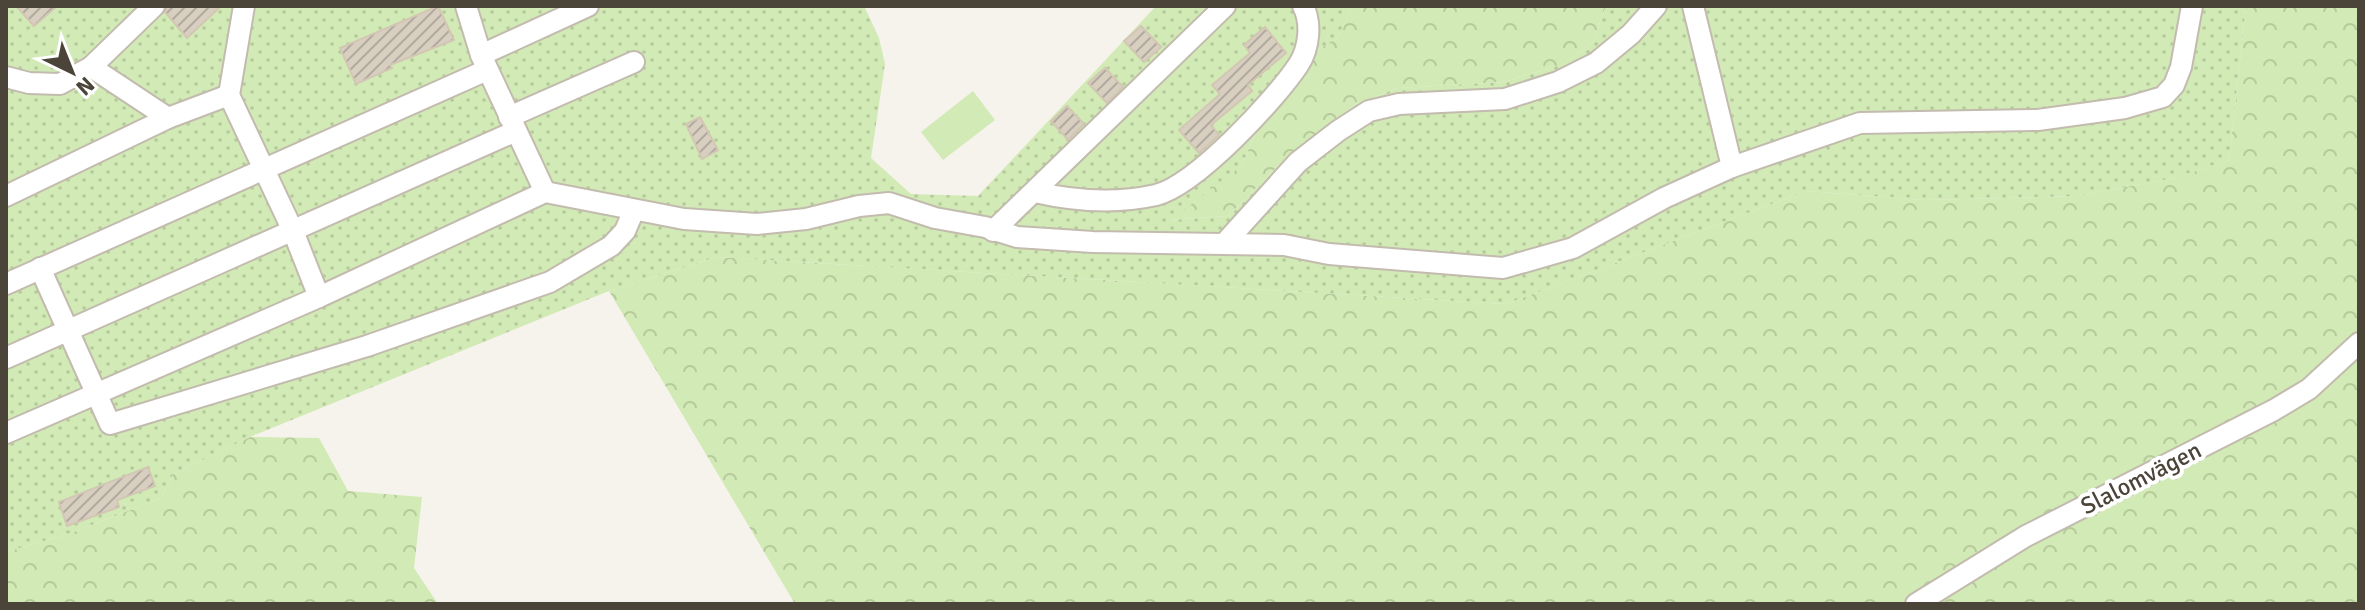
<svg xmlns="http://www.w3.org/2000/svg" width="2365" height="610" font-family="Signika,sans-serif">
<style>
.grass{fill:#d2eab5}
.forest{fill:url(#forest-crowns)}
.park{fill:url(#park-dots)}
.building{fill:url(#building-hatch);stroke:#d3c7b4;stroke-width:2}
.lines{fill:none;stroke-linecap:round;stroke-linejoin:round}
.minor-casing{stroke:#c2bbae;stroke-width:24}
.minor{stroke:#fff;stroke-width:20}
.labels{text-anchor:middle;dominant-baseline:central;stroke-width:8;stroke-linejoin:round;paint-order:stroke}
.street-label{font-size:24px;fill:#4b4439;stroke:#fff}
</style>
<defs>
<pattern id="forest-crowns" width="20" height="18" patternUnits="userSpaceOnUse" patternTransform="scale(2)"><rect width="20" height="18" fill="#d2eab5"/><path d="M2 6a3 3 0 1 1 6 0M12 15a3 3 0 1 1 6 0" fill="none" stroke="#b6ca9c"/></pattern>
<pattern id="park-dots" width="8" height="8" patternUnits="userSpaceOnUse" patternTransform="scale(2)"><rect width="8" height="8" fill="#d2eab5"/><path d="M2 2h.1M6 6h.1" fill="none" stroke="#b6ca9c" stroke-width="1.8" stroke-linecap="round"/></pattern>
<pattern id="building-hatch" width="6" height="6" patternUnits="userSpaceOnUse" patternTransform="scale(2)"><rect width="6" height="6" fill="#d8cfc1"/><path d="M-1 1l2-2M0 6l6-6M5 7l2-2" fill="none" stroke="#b1aa9e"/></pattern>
</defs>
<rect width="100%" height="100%" fill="#f6f3ec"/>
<path class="grass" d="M 973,91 L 995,120 L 943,160 L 921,132 Z"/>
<g class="forest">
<path d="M 1352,6 L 1606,6 L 1593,42 L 1564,64 L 1504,82 L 1398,88 L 1356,104 L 1290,154 L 1228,216 L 1169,220 L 1242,165 L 1279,76 L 1339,36 Z"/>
<path d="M 2246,6 L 2359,6 L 2359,604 L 795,604 L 609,291 L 716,257 L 1506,304 L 1806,191 L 1925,200 L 2077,196 L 2174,178 L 2229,160 Z"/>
<path d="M 250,437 L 319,438 L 348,491 L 422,497 L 414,568 L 438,604 L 6,604 L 6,552 L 71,533 L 161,498 L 173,474 Z"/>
</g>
<path class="park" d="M 6,6 L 864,6 L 879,38 L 885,64 L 871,158 L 911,194 L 978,196 L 1156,6 L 1352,6 L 1339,36 L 1279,76 L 1242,165 L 1171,220 L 1228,216 L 1290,154 L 1356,104 L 1398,88 L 1504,82 L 1564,64 L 1593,42 L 1606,6 L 2246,6 L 2229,160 L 2174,178 L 2077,196 L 1925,200 L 1806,191 L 1506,304 L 716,257 L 609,291 L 250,437 L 173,474 L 161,498 L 71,533 L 6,552 Z"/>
<g class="building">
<path d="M 16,6 L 57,6 L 34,26 Z"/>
<path d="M 167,6 L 221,6 L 187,38 L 165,12 Z"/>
<path d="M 438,6 L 454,40 L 390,65 L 392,68 L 356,84 L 340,48 Z"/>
<path d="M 1141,26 L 1161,47 L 1144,62 L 1124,41 Z"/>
<path d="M 1265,27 L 1286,53 L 1248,85 L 1252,91 L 1211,125 L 1219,135 L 1199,153 L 1179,130 L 1220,94 L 1212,85 L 1250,53 L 1244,45 Z"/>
<path d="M 1105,68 L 1123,87 L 1107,103 L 1088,83 Z"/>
<path d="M 1067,106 L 1084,124 L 1068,140 L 1051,121 Z"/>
<path d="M 700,117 L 718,150 L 702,159 L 686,124 Z"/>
<path d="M 148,467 L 155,486 L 117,500 L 119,507 L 67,526 L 59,502 Z"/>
</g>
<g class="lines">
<defs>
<g id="minor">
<path d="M 244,6 L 229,95 L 293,231 L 319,297"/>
<path d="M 466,6 L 481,55 L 545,192"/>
<path d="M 481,55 L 588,6"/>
<path d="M 91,67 L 154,6"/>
<path d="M 6,77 L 29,83 L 60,84 L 91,67 L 168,118"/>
<path d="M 509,117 L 634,62"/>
<path d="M 1732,167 L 1860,123 L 2038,120 L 2125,108 L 2163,97 L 2174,85 L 2181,67 L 2192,6"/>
<path d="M 1035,192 C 1074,201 1116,204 1156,195 C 1196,185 1276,99 1299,64 C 1309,48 1312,23 1303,6"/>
<path d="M 6,196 L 168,118 L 229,95"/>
<path d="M 993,231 L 1225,6"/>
<path d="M 1224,244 L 1298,162 L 1338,131 L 1369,111 L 1399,104 L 1505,99 L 1558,82 L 1596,63 L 1631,34 L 1656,6"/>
<path d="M 40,268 L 110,424 L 367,346 L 550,282 L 611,246 L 625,231 L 634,210"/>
<path d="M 6,284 L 487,70"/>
<path d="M 6,358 L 516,131"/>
<path d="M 6,433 L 319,297 L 545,192 L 684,219 L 757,224 L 806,219 L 859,206 L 889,203 L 935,218 L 985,227 L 1017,237 L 1093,242 L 1284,245 L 1329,254 L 1503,268 L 1573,248 L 1664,198 L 1732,167 L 1693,6"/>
<path d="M 1916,604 L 2026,536 L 2274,410 L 2309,389 L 2359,343"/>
</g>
</defs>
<use href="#minor" class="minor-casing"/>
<use href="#minor" class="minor"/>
</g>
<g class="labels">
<g class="street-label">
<text transform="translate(2141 478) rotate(-27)">Slalomvägen</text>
</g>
</g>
<rect width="2365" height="610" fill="none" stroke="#4b4439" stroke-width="16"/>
<g transform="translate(72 72) rotate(137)" stroke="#ffffff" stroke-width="6" paint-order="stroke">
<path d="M0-6L14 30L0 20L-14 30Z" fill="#4b4439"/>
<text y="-12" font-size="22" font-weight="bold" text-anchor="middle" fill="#4b4439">N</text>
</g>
</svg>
